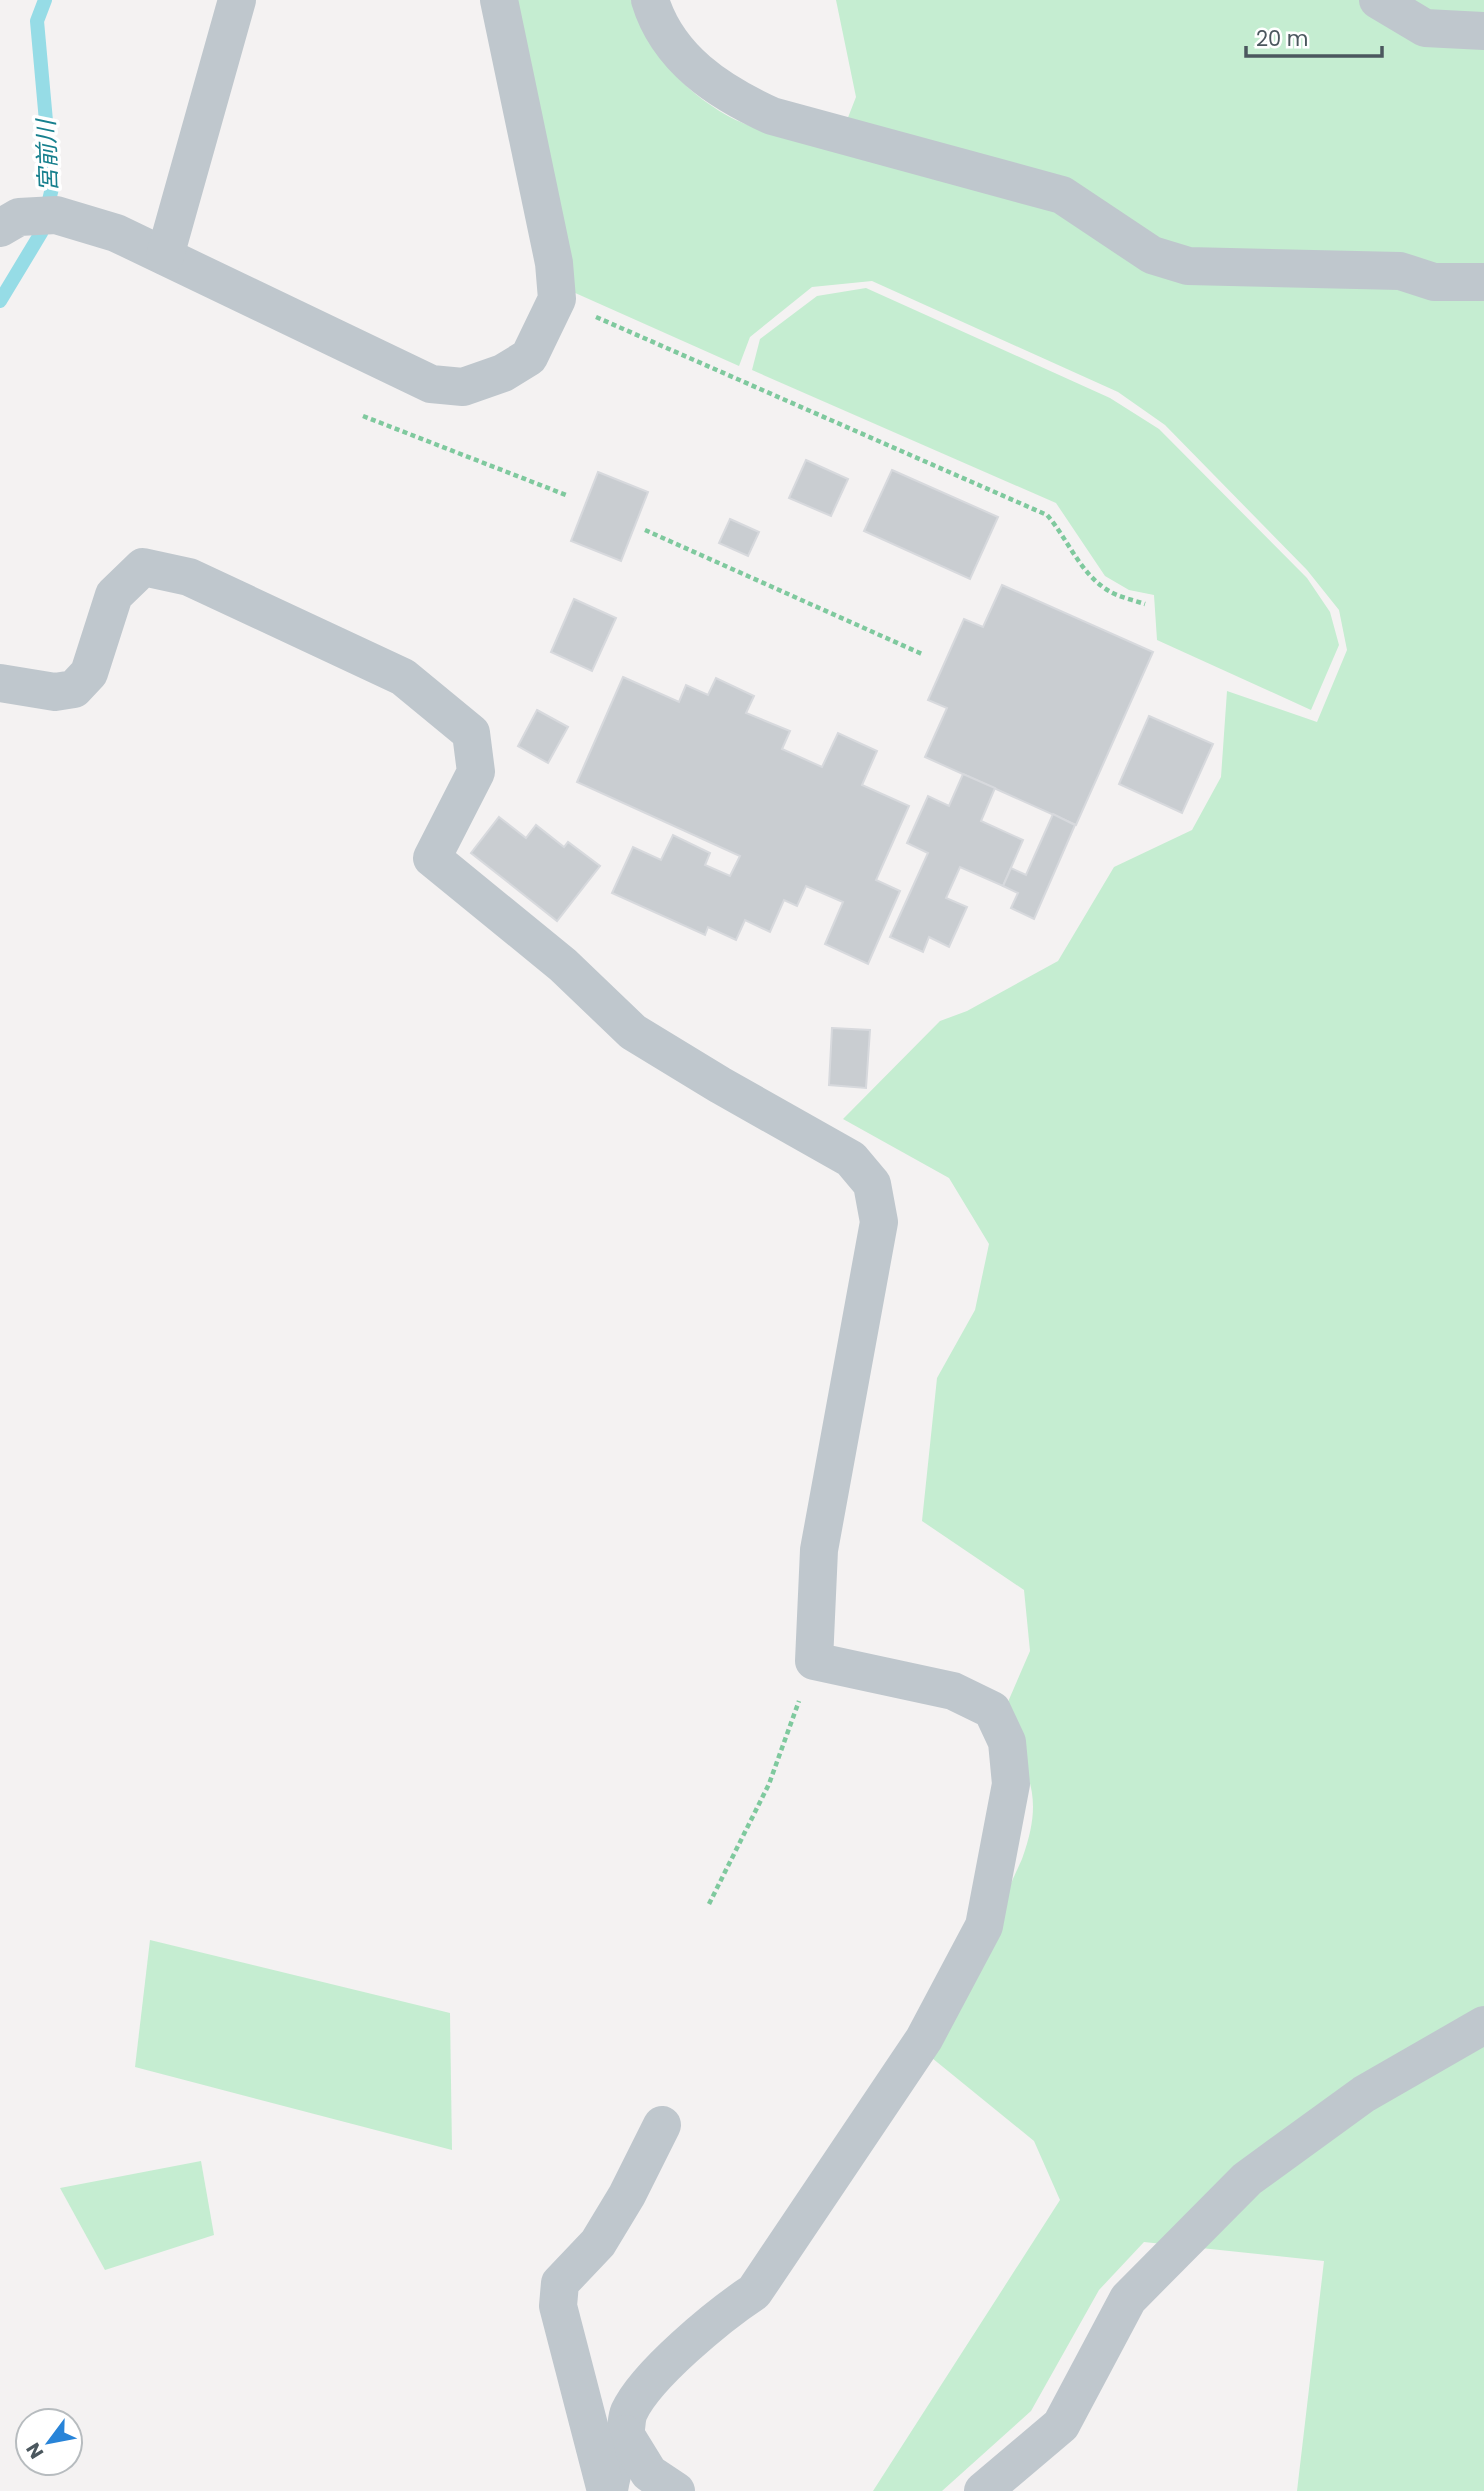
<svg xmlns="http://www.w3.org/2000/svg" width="1484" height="2491" font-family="Poppins,'Noto Sans JP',sans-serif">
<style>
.green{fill:#c5edd1}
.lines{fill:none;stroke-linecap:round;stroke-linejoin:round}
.stream{stroke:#96dce6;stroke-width:14}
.building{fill:#c9cdd1;stroke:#d7d9dd;stroke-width:2}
.path{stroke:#7fc99e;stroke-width:4.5;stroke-dasharray:5 3.5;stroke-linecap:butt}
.minor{stroke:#bfc7cd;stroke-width:38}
.labels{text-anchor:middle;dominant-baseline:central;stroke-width:7;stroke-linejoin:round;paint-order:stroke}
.water-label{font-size:24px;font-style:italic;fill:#17808e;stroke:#fff}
</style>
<rect width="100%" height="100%" fill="#f4f2f2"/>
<g class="green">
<path d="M 513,0 L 631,0 C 647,50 682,90 728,116 C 755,131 804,141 835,151 L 856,97 L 836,0 L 1484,0 L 1484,2491 L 1297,2491 L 1324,2261 L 1144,2242 L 1099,2290 L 1031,2411 L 942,2491 L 873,2491 L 1060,2200 L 1034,2141 L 932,2058 L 1022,1859 C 1045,1795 1029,1775 1001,1718 L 1030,1651 L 1024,1590 L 922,1521 L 937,1378 L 975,1310 L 989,1244 L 949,1178 L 843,1119 L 940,1021 L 967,1011 L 1058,961 L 1114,867 L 1192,830 L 1221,777 L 1227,691 L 1317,722 L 1347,650 L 1339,610 L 1307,570 L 1165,425 L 1118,392 L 872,281 L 812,287 L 750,337 L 739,366 L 573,292 Z"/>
<path d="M 866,288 L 1110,398 L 1159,429 L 1307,578 L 1330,612 L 1339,645 L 1311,710 L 1157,640 L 1154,595 L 1129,590 L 1105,576 L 1056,503 L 752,370 L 760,339 L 817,296 Z"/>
<path d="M 150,1940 L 450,2013 L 452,2150 L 135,2067 Z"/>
<path d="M 201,2161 L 214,2235 L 105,2270 L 60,2188 Z"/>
</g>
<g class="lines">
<path class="stream" d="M 0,301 L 41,233 L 52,188 L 37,21 L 45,0"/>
</g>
<g class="building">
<path d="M 806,460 L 848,479 L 831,516 L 789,498 Z"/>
<path d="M 892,470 L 998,517 L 970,579 L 864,531 Z"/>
<path d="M 598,472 L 648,492 L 621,561 L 571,541 Z"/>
<path d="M 730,519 L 759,532 L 748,556 L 719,543 Z"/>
<path d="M 1002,585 L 1153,652 L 1076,825 L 925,757 L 947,708 L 928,700 L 964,619 L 983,627 Z"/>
<path d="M 574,599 L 616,618 L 592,671 L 551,652 Z"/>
<path d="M 623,677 L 679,702 L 686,685 L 708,695 L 716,678 L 754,696 L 746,713 L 790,731 L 782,749 L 822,767 L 838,733 L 877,751 L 862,785 L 909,806 L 876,880 L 900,891 L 868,964 L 825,944 L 843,902 L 806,886 L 797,906 L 784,900 L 770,932 L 745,920 L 736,940 L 708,927 L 705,935 L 612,893 L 633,847 L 661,860 L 673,835 L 710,853 L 705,865 L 730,876 L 740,856 L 577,782 Z"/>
<path d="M 537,710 L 568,727 L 548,763 L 518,746 Z"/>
<path d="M 1149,716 L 1213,744 L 1182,813 L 1119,784 Z"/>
<path d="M 963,774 L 995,788 L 981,821 L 1023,840 L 1003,886 L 960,867 L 946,898 L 967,907 L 949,947 L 929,937 L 923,952 L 890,937 L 928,853 L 907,843 L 928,796 L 949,806 Z"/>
<path d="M 1053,814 L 1075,825 L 1034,919 L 1011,908 L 1018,893 L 1003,886 L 1011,868 L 1026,875 Z"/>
<path d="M 499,817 L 526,838 L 536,825 L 564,847 L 568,842 L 600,866 L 557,921 L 471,853 Z"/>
<path d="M 832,1028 L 870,1030 L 866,1088 L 829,1085 Z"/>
</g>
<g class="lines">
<g class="path">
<path d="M 596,317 L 1047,515 C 1068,539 1080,574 1109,591 C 1119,597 1133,600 1145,604"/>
<path d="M 363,416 L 566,495"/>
<path d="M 645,530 L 922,654"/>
<path d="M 709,1904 L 769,1784 L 799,1701"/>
</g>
<g class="minor">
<path d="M 650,0 C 668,59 719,92 772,116 L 1062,195 L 1152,255 L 1188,266 L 1400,271 L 1434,282 L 1484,282"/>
<path d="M 1378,0 L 1425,28 L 1484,31"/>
<path d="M 0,228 L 19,217 L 56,215 L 116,233 L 431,384 L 463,387 L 503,373 L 529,357 L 557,299 L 554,263 L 499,0"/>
<path d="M 165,256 L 237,0"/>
<path d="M 0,683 L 55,692 L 74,689 L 89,673 L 114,595 L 143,567 L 189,577 L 403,677 L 471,733 L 476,772 L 432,858 L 563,965 L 633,1032 L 720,1085 L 851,1159 L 872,1184 L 879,1222 L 819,1550 L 814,1661 L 953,1691 L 992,1710 L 1007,1742 L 1011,1784 L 984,1926 L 924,2039 L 754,2292 C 719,2315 646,2375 629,2412 C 626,2419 627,2427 625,2434 C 620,2454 611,2470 609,2491"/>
<path d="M 625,2434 L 649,2473 L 676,2491"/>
<path d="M 606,2491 L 558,2306 L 560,2283 L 598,2243 L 627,2195 L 662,2125"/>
<path d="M 983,2491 L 1061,2425 L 1128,2299 L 1247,2179 L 1364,2094 L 1484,2025"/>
</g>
</g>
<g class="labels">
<g class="water-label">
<text transform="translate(47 156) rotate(-92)">宮前川</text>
</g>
</g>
<g transform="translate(49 2442) rotate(238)"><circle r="33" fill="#ffffff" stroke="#b7bcbf" stroke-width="2"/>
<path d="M0-5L12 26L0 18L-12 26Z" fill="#2884d8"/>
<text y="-10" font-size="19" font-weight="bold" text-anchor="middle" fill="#4b575e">N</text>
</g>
<path d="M1246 46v10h136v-10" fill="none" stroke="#4b575e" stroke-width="3.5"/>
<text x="1256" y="46" font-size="21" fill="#4b575e" stroke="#ffffff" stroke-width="5" paint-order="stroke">20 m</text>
</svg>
